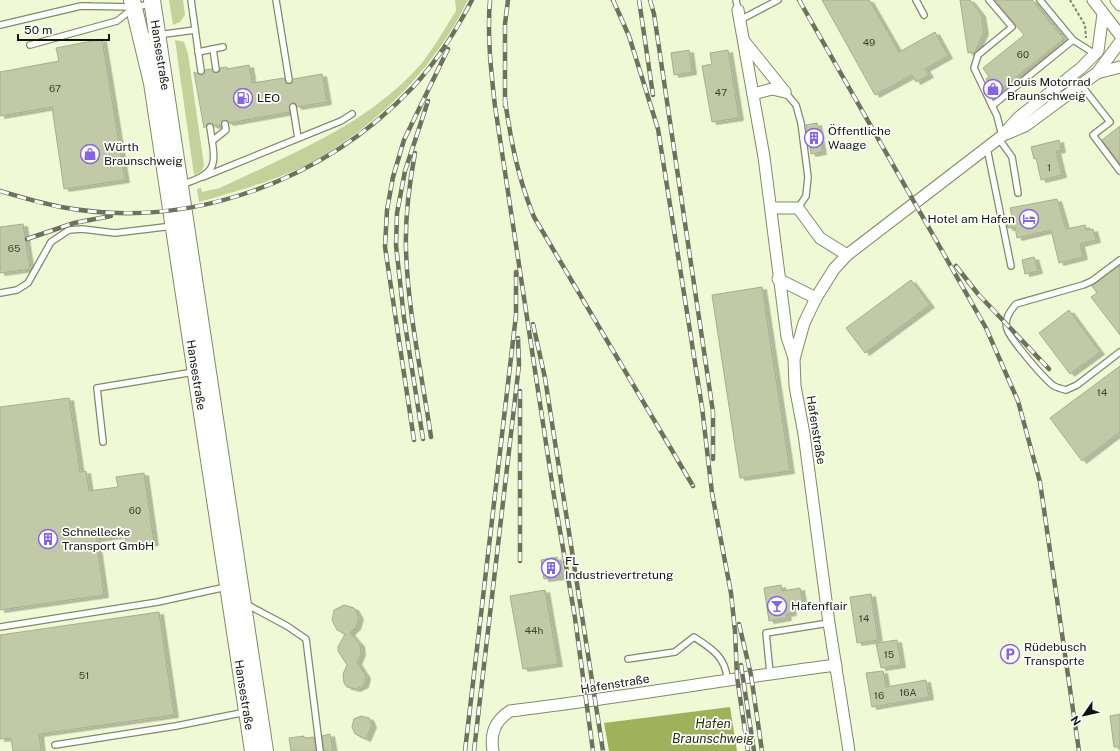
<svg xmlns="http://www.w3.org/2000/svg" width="1120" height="751" font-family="'Public Sans',sans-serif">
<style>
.green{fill:#c4d19b}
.water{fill:#9fb15b}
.building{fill:#c1c9a7;stroke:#a6ae8c;filter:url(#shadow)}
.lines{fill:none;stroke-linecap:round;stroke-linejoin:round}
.lane-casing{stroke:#818969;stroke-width:8}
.street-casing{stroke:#818969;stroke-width:13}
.secondary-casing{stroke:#818969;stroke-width:18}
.path{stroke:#7f856d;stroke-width:2;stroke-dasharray:3 2;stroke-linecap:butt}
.lane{stroke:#fff;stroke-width:5.5}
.street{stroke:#fff;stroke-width:11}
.secondary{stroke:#fff;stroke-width:16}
.rail-casing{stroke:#6c725c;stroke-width:4.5}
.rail{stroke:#fff;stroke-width:3;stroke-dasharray:9;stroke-linecap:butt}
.labels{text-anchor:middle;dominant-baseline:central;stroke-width:3.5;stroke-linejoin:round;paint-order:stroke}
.number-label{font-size:10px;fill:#3d4130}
.street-label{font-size:12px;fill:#111408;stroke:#fff}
.poi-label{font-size:12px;fill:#111408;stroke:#fff;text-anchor:start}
.water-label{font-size:13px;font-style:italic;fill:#292f0a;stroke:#fff}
</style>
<defs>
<filter id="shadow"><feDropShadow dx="4.5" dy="2.5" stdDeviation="0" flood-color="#0004"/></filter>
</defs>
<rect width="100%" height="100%" fill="#f0f9d5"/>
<g class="green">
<path d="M 169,0 L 183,0 L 185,15 L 180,22 L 173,25 Z"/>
<path d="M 455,0 L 468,0 C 436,65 383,120 321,157 C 286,178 237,191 199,202 L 197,189 L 201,188 L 202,192 L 220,188 C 290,154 368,125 421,64 C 434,48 445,28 456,11 Z"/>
<path d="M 175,40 L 184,42 L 188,54 L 204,165 L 202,171 L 194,175 Z"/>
</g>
<path class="water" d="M 730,707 L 737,751 L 609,751 L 604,723 Z"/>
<g class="building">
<path d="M 822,0 L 869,0 L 899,52 L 935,32 L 948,56 L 925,69 L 929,75 L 916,82 L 912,75 L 875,95 Z"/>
<path d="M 960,0 L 970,0 L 981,14 L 984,32 L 975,52 L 968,53 Z"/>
<path d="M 995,0 L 1032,0 L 1064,39 L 1000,90 L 998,88 L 992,90 L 986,79 L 989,77 L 983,68 L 1024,35 Z"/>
<path d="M 102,39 L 125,180 L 64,189 L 52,107 L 0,116 L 0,72 L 59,61 L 56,48 Z"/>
<path d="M 689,50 L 692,72 L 674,75 L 671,53 Z"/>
<path d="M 728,50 L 739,118 L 712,122 L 702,66 L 712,64 L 710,53 Z"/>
<path d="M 249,65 L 252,83 L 284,78 L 286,82 L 289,84 L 293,79 L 322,74 L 327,102 L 297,107 L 295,103 L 292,103 L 289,106 L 290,112 L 229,123 L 224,120 L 221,125 L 214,126 L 209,123 L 204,128 L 194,72 L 201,75 L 205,70 L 212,69 L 216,73 L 220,71 L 220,68 L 227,67 L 227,69 Z"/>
<path d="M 817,123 L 822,152 L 811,154 L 806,125 Z"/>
<path d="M 1120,126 L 1120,164 L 1102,140 Z"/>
<path d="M 1059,140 L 1061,150 L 1056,151 L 1062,175 L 1041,180 L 1036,158 L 1034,159 L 1031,147 Z"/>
<path d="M 1057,199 L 1066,229 L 1085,225 L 1086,230 L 1093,229 L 1096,240 L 1080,244 L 1083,257 L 1059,263 L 1051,230 L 1017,238 L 1015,227 L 1008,228 L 1006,218 L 1012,216 L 1010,208 Z"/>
<path d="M 23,224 L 30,269 L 0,273 L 0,227 Z"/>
<path d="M 1034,257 L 1038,271 L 1025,274 L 1022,260 Z"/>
<path d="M 1120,265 L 1120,335 L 1091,297 L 1097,293 L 1092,286 Z"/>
<path d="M 911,280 L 930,305 L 865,353 L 846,328 Z"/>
<path d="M 762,287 L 790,471 L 740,478 L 712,295 Z"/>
<path d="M 1069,310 L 1100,352 L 1070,374 L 1039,333 Z"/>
<path d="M 1120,366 L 1120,432 L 1082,461 L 1050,418 Z"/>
<path d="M 69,398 L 80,472 L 86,471 L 89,491 L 118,487 L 116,477 L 144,473 L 154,543 L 126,546 L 125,535 L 96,539 L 104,595 L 0,610 L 0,407 Z"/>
<path d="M 557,557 L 560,577 L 544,579 L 541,560 Z"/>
<path d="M 781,585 L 782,591 L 800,588 L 803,604 L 791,606 L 792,613 L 786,614 L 787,618 L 769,621 L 764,588 Z"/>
<path d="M 545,590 L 558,664 L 523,669 L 510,596 Z"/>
<path d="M 871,594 L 878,640 L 857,643 L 850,597 Z"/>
<path d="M 344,605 L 354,608 L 359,617 L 356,627 L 350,633 L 360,644 L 361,653 L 357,662 L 366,676 L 364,685 L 356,689 L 347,687 L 344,683 L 343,674 L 347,665 L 338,651 L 338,647 L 345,634 L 337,630 L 332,620 L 334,610 Z"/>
<path d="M 159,612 L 174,715 L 39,734 L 41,751 L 13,751 L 11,738 L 0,739 L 0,635 Z"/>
<path d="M 897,640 L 901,665 L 881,668 L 876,643 Z"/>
<path d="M 883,671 L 886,687 L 926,680 L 929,697 L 872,707 L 866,673 Z"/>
<path d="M 1120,714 L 1120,747 L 1114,747 L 1110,716 Z"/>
<path d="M 361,716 L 369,718 L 372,725 L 366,739 L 355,734 L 352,727 L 354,719 Z"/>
<path d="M 330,734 L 333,751 L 324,751 L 322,736 Z"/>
<path d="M 304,736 L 304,738 L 314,737 L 316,751 L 291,751 L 289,738 Z"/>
</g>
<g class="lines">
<defs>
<g id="lane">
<path d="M 191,0 L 201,71"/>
<path d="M 276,0 L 289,80"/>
<path d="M 736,0 L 738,10"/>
<path d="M 916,0 L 924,15"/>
<path d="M 989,0 L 1012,27 L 978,55 L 974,68 L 997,116 L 1002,136"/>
<path d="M 1040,0 L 1073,40 L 1095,54"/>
<path d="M 740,20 L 778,0"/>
<path d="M 0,25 L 81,6 L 133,7 L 152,4"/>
<path d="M 142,37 L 195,30"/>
<path d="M 30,45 L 117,21 L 132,9"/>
<path d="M 213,49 L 216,69"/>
<path d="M 198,52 L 223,47"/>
<path d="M 1081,85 L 1110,122 L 1093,135 L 1120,171"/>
<path d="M 785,92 L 796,105 L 801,123 L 808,177 L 806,196 L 798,208"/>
<path d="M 992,106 L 1073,40"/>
<path d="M 293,107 L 298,138"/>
<path d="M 999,139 L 1012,157 L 1018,193"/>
<path d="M 212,141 L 226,130 L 225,124"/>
<path d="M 987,148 L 1011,266"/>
<path d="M 203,177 L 341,121 L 352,114"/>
<path d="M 182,184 C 221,174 215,161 210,127"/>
<path d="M 1120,260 L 1092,281 L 1083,285 L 1016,304 C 1010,311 1004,319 1007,329 C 1010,339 1045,380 1054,386 C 1058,388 1062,389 1066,390 L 1077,385 L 1120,352"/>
<path d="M 0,293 L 17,290 L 28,283 L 51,242 L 69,230 L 82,229 L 115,233 L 173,226"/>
<path d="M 103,442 L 97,388 L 194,372"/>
<path d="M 246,604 L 287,626 L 306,639 L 320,751"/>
<path d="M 0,627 L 158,602 L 226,587"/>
<path d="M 628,659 L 675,652 L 694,637 C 711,648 726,657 727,679"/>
<path d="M 770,673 L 766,633 L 829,623"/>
<path d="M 55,745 L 176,726 L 246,712"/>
</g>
<g id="street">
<path d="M 1093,0 L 1120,35"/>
<path d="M 1116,0 L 1120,5"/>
<path d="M 738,10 L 764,157 L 787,337 L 794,358"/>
<path d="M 744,41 L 785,92"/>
<path d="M 1097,73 L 1120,67"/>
<path d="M 753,94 L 772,89 L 785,92"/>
<path d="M 1006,134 L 1025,126 L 1097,73 L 1120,42"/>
<path d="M 771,208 L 798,208 L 820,238 L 847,255"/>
<path d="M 778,279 L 816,298"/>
<path d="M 493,751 C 490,733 495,721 510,711 C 619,698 727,679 836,665"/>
<path d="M 849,751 L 829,623 L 804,434 L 795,386 L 794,359 L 804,323 L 816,298 L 834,269 L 847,255 L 1002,136 L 1018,118 L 1081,68 L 1098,51 L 1103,14"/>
</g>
<g id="secondary">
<path d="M 132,0 L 152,83 L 253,751"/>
<path d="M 152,0 L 265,751"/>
</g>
</defs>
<use href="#lane" class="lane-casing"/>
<use href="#street" class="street-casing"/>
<use href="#secondary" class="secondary-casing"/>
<path class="path" d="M 1070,0 L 1085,25 L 1086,38"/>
<use href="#lane" class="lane"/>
<use href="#street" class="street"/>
<use href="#secondary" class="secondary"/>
<defs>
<g id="rail">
<path d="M 490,0 C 487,35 491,71 495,106 L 554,496 L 575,618 L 593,751"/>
<path d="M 613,0 L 629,36 L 658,129 L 702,407 L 712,493 L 731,593 L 735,631 L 737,677 L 748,751"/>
<path d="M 639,0 L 653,95"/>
<path d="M 650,0 L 654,14 L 713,412 L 713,459"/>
<path d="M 799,0 L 986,328 L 1018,401 L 1040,482 L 1079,751"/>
<path d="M 505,100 C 511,142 518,178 534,217 L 693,486"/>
<path d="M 505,106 L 505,24 L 508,0"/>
<path d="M 415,153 C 409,185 405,218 406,250 C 408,313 422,375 431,437"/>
<path d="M 0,191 C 20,197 40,203 61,207 C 190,231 324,181 413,87 C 437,61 456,31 472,0"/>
<path d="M 27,239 L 74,223 L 111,216"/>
<path d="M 956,266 L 978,294 L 1049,369"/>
<path d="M 533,324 L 545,378 L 603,751"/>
<path d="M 423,439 L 404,318 L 396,245 L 397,213 L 405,171 L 428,101"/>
<path d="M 414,440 L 385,247 L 387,210 L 393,177 L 404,140 L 448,49"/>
<path d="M 520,561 L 520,391"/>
<path d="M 739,624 L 751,675 L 762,751"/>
<path d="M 741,665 L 754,751"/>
<path d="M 465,751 L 516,315 L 516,272"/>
<path d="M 474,751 L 519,365 L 518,338"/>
</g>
</defs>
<use href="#rail" class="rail-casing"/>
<use href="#rail" class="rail"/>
</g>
<defs>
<symbol id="shop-ring" viewBox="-11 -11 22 22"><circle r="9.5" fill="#fff" stroke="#8665e0" stroke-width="1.5"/><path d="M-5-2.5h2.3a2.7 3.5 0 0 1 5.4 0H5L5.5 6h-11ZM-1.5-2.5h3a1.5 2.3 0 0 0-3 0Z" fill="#8665e0"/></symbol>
<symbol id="fuel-ring" viewBox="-11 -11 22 22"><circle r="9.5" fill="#fff" stroke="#8665e0" stroke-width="1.5"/><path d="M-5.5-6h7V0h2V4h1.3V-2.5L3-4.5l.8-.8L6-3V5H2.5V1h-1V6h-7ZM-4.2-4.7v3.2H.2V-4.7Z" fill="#8665e0"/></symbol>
<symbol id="building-ring" viewBox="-11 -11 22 22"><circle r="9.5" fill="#fff" stroke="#8665e0" stroke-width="1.5"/><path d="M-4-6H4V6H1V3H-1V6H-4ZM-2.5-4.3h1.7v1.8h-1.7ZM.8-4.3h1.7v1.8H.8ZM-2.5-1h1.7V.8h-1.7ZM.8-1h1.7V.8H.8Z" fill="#8665e0"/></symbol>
<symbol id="hotel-ring" viewBox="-11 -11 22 22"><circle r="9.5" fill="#fff" stroke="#8665e0" stroke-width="1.5"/><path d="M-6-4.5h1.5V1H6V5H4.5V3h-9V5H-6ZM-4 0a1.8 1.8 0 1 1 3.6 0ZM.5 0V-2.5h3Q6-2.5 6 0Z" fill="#8665e0"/></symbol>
<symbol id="bar-ring" viewBox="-11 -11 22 22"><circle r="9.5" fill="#fff" stroke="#8665e0" stroke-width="1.5"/><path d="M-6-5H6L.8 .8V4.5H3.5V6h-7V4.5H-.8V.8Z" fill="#8665e0"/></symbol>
<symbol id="parking-ring" viewBox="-11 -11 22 22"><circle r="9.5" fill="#fff" stroke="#8665e0" stroke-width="1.5"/><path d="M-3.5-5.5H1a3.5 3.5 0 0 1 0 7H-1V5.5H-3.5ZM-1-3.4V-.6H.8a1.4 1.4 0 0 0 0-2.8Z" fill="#8665e0"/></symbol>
</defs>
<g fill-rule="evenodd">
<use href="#shop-ring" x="982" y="78" width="22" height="22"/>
<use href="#fuel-ring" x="232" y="87" width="22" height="22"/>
<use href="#building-ring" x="803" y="127" width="22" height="22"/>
<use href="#shop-ring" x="79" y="143" width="22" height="22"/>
<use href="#hotel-ring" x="1018" y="208" width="22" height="22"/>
<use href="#building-ring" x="37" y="528" width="22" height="22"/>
<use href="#building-ring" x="540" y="557" width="22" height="22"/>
<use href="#bar-ring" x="766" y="595" width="22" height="22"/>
<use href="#parking-ring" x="999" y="643" width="22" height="22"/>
</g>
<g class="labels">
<g class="number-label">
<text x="869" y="42">49</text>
<text x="1023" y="54">60</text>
<text x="55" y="88">67</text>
<text x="721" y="92">47</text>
<text x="1049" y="167">1</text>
<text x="14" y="248">65</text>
<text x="1102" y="392">14</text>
<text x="135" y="510">60</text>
<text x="864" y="618">14</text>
<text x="534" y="630">44h</text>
<text x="889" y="654">15</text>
<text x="84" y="675">51</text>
<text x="908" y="692">16A</text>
<text x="879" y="695">16</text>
</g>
<g class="street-label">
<text transform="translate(160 55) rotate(81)">Hansestraße</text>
<text transform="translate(196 375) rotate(81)">Hansestraße</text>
<text transform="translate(816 430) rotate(81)">Hafenstraße</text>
<text transform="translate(615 684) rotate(-9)">Hafenstraße</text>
<text transform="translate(244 695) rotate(81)">Hansestraße</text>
</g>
<g class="poi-label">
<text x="1007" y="82">Louis Motorrad<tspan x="1007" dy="14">Braunschweig</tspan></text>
<text x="257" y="98">LEO</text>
<text x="828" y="131">Öffentliche<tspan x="828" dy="14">Waage</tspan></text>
<text x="104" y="147">Würth<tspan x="104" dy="14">Braunschweig</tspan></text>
<text x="1015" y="219" text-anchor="end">Hotel am Hafen</text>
<text x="62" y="532">Schnellecke<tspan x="62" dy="14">Transport GmbH</tspan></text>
<text x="565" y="561">FL<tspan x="565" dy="14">Industrievertretung</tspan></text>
<text x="791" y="606">Hafenflair</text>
<text x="1024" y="647">Rüdebusch<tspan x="1024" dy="14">Transporte</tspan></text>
</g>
<g class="water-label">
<text x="713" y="723">Hafen<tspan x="713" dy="15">Braunschweig</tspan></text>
</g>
</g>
<g transform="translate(1084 715) rotate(236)" stroke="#ffffff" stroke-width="3" paint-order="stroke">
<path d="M0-3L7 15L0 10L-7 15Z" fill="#111408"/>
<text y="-6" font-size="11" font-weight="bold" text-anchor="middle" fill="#111408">N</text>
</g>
<path d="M18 34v6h91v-6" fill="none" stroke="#111408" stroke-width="2"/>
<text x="24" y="34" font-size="12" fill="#111408" stroke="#ffffff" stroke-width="3" paint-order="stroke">50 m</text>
</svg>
